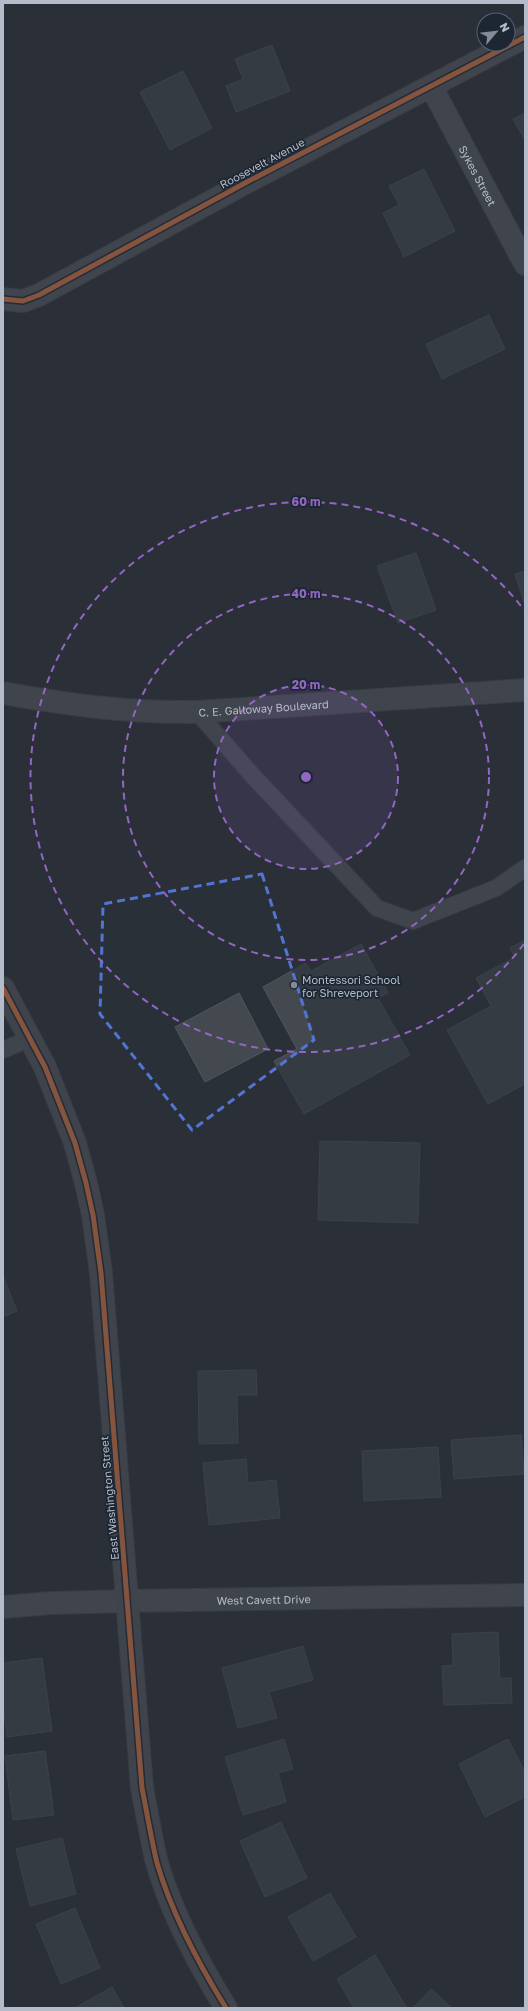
<svg xmlns="http://www.w3.org/2000/svg" width="528" height="2011" font-family="'Golos Text',sans-serif">
<style>
.building{fill:#444950;stroke:#52575f}
.lines{fill:none;stroke-linecap:round;stroke-linejoin:round}
.lane-casing{stroke:#484c53;stroke-width:18}
.street-casing{stroke:#484c53;stroke-width:24}
.secondary-casing{stroke:#484c53;stroke-width:24}
.lane{stroke:#5a5e66;stroke-width:16}
.street{stroke:#5a5e66;stroke-width:22}
.secondary{stroke:#595d64;stroke-width:22}
.cycleway-casing{stroke:#1d2633;stroke-width:8}
.cycleway{stroke:#f48246;stroke-width:5}
.marked{fill:none;stroke:#5274d3;stroke-width:3;stroke-dasharray:8 5;stroke-linejoin:round}
.ring{fill:none;stroke:#9266c3;stroke-width:2;stroke-dasharray:7 5}
.poi-dot{fill:#848b96;stroke:#1d2633;stroke-width:1.5}
.labels{text-anchor:middle;dominant-baseline:central;stroke-width:3.5;stroke-linejoin:round;paint-order:stroke}
.street-label{font-size:11px;fill:#b4bcc9;stroke:#1d2633}
.poi-label{font-size:11px;fill:#b4bcc9;stroke:#1d2633;text-anchor:start}
.centre{fill:#9266c3;stroke:#1d2633;stroke-width:2}
.ring-label{font-size:12px;text-anchor:middle;font-weight:bold;fill:#9266c3;stroke:#1d2633;stroke-width:3.5;stroke-linejoin:round;paint-order:stroke}
</style>
<rect width="100%" height="100%" fill="#2a3038"/>
<g class="building">
<path d="M 272,45 L 290,91 L 236,112 L 226,86 L 243,79 L 235,59 Z"/>
<path d="M 183,71 L 212,128 L 170,150 L 140,92 Z"/>
<path d="M 525,113 L 525,140 L 513,119 Z"/>
<path d="M 424,169 L 455,231 L 404,257 L 383,213 L 399,205 L 389,186 Z"/>
<path d="M 489,315 L 505,349 L 442,379 L 426,344 Z"/>
<path d="M 416,553 L 436,610 L 398,623 L 377,566 Z"/>
<path d="M 525,571 L 525,605 L 515,574 Z"/>
<path d="M 525,940 L 525,1084 L 488,1104 L 447,1030 L 491,1006 L 476,978 L 515,957 L 510,948 Z"/>
<path d="M 361,944 L 388,993 L 378,998 L 410,1055 L 304,1114 L 274,1061 L 297,1049 L 263,987 L 306,963 L 311,971 Z"/>
<path d="M 239,993 L 268,1049 L 205,1082 L 175,1027 Z"/>
<path d="M 320,1141 L 420,1143 L 418,1223 L 318,1220 Z"/>
<path d="M 3,1276 L 17,1311 L 3,1317 Z"/>
<path d="M 256,1370 L 257,1395 L 237,1395 L 238,1443 L 199,1444 L 198,1371 Z"/>
<path d="M 521,1435 L 524,1474 L 454,1479 L 451,1440 Z"/>
<path d="M 438,1447 L 441,1497 L 364,1501 L 362,1451 Z"/>
<path d="M 246,1459 L 248,1483 L 276,1480 L 280,1518 L 209,1525 L 203,1463 Z"/>
<path d="M 498,1632 L 500,1678 L 511,1678 L 512,1703 L 444,1705 L 442,1666 L 453,1665 L 452,1634 Z"/>
<path d="M 303,1646 L 313,1680 L 269,1692 L 277,1718 L 238,1728 L 222,1668 Z"/>
<path d="M 42,1658 L 52,1731 L 7,1737 L 3,1706 L 3,1663 Z"/>
<path d="M 284,1739 L 293,1769 L 278,1773 L 286,1802 L 243,1815 L 225,1757 Z"/>
<path d="M 508,1739 L 525,1772 L 525,1797 L 485,1817 L 459,1764 Z"/>
<path d="M 45,1751 L 54,1815 L 13,1820 L 5,1756 Z"/>
<path d="M 281,1822 L 307,1878 L 265,1897 L 240,1841 Z"/>
<path d="M 62,1838 L 76,1894 L 30,1906 L 16,1849 Z"/>
<path d="M 330,1893 L 356,1937 L 313,1961 L 288,1917 Z"/>
<path d="M 75,1908 L 100,1968 L 61,1984 L 36,1924 Z"/>
<path d="M 375,1955 L 406,2007 L 404,2008 L 354,2008 L 337,1979 Z"/>
<path d="M 112,1987 L 124,2008 L 75,2008 Z"/>
<path d="M 431,1989 L 452,2008 L 413,2008 Z"/>
</g>
<g class="lines">
<defs>
<g id="lane">
<path d="M 197,712 L 253,776 L 377,908 L 413,921 L 496,888 L 525,868"/>
<path d="M 3,1050 L 29,1039"/>
</g>
<g id="street">
<path id="s1" d="M 431,86 L 525,264"/>
<path d="M 3,299 L 23,301 L 39,295 L 247,182 L 525,37"/>
<path id="s2" d="M 3,693 C 69,705 130,713 197,712 L 525,690"/>
<path id="s3" d="M 3,1607 L 51,1603 L 128,1601 L 525,1595"/>
</g>
<path id="secondary" d="M 3,988 L 45,1067 L 75,1143 L 86,1183 L 93,1215 L 101,1273 L 142,1788 C 147,1813 151,1838 157,1863 C 172,1914 198,1963 226,2008"/>
</defs>
<use href="#lane" class="lane-casing"/>
<use href="#street" class="street-casing"/>
<use href="#secondary" class="secondary-casing"/>
<use href="#lane" class="lane"/>
<use href="#street" class="street"/>
<use href="#secondary" class="secondary"/>
<defs>
<g id="cycleway">
<path d="M 3,299 L 23,301 L 39,295 L 247,182 L 525,37"/>
<path d="M 3,988 L 45,1067 L 75,1143 L 86,1183 L 93,1215 L 101,1273 L 142,1788 C 147,1813 151,1838 157,1863 C 172,1914 198,1963 226,2008"/>
</g>
</defs>
<use href="#cycleway" class="cycleway-casing"/>
<use href="#cycleway" class="cycleway"/>
</g>
<path d="M0 0H528V2011H0ZM 262,874 L 314,1040 L 192,1130 L 100,1014 L 103,904 Z" fill="#2a3038" fill-opacity=".55" fill-rule="evenodd"/>
<path class="marked" d="M 262,874 L 314,1040 L 192,1130 L 100,1014 L 103,904 Z"/>
<circle cx="306" cy="777" r="92" fill="#9266c3" fill-opacity=".12"/>
<g class="ring">
<circle cx="306" cy="777" r="92"/>
<circle cx="306" cy="777" r="183"/>
<path d="M524 944A275 275 0 1 1 524 610"/>
</g>
<circle class="poi-dot" cx="294" cy="985" r="4"/>
<g class="labels">
<g class="street-label">
<text transform="translate(262 163) rotate(-28)">Roosevelt Avenue</text>
<text stroke="none"><textPath href="#s1" startOffset="101">Sykes Street</textPath></text>
<text stroke="none"><textPath href="#s2" startOffset="262">C. E. Galloway Boulevard</textPath></text>
<text transform="translate(109 1498) rotate(-95)">East Washington Street</text>
<text stroke="none"><textPath href="#s3" startOffset="261">West Cavett Drive</textPath></text>
</g>
<g class="poi-label">
<text x="302" y="979">Montessori School<tspan x="302" dy="13">for Shreveport</tspan></text>
</g>
</g>
<circle cx="306" cy="777" r="6" class="centre"/>
<g class="ring-label">
<text x="306" y="506">60 m</text>
<text x="306" y="598">40 m</text>
<text x="306" y="689">20 m</text>
</g>
<rect width="528" height="2011" fill="none" stroke="#b4bcc9" stroke-width="8"/>
<g transform="translate(496 32) rotate(62)"><circle r="19" fill="#1d2633" stroke="#59626f"/>
<path d="M0-3L7 15L0 10L-7 15Z" fill="#848b96"/>
<text y="-6" font-size="11" font-weight="bold" text-anchor="middle" fill="#b4bcc9">N</text>
</g>
</svg>
